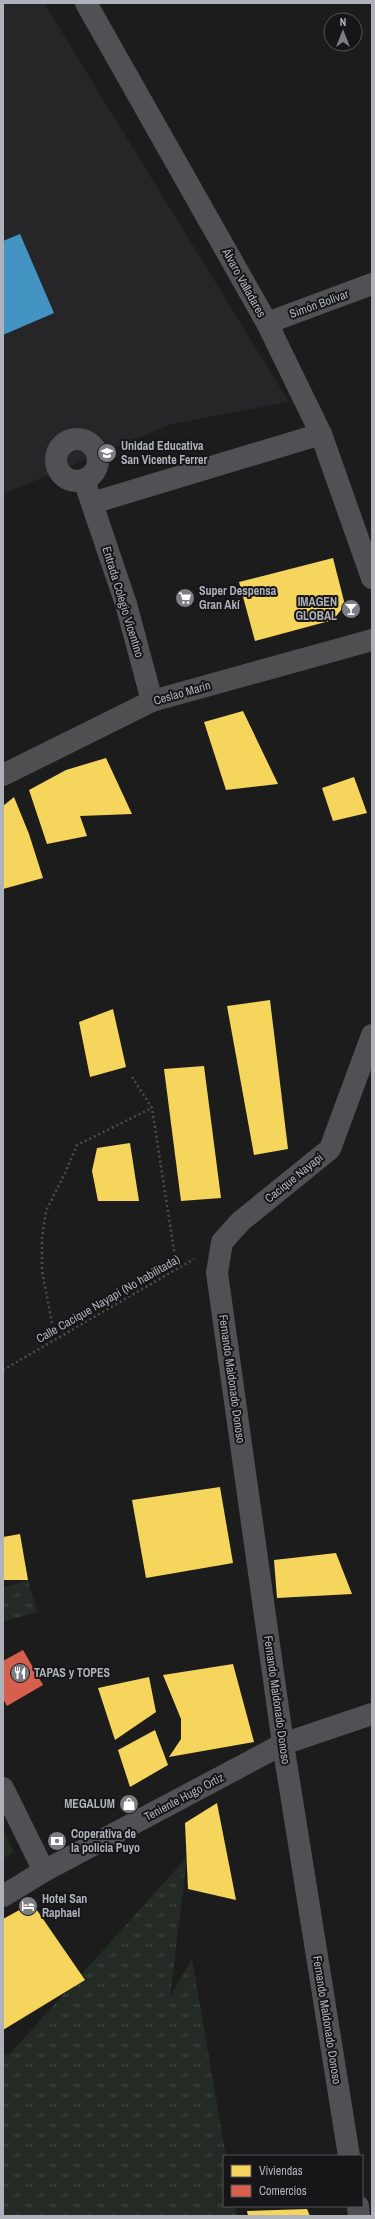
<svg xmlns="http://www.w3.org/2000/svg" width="375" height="2219" font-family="'Archivo Narrow',sans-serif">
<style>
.built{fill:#262628}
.grass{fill:#242b25}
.park{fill:url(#park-tufts)}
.homes{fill:#f6d55c}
.shops{fill:#d6604d}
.schools{fill:#4393c3}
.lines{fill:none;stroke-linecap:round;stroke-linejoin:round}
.path{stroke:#4c4d50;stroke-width:2.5;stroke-dasharray:2 3;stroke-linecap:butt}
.minor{stroke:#515155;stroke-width:22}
.tertiary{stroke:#515155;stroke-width:22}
.secondary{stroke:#4f4f52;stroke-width:22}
.labels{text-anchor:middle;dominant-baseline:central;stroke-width:4;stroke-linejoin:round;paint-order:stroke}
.street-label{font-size:12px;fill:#afb2bb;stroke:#161618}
.poi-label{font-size:12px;font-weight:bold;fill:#afb2bb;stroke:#161618;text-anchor:start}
</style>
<defs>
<pattern id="park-tufts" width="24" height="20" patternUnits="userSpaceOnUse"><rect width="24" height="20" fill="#242b25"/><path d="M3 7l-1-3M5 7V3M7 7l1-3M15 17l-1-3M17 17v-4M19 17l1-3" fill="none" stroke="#414743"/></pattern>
</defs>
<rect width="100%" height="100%" fill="#1c1c1c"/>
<path class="built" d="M 3,3 L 44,3 L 289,402 L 172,424 L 3,494 Z"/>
<path class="grass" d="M 3,1830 L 14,1852 L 3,1859 Z"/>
<g class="park">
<path d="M 28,1580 L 37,1612 L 3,1622 L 3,1588 Z"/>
<path d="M 187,1857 L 170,1997 L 192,1959 L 226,2156 L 224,2156 L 224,2206 L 235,2206 L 237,2216 L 3,2216 L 3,2055 L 9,2055 Z"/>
</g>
<g class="homes">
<path d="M 333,558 L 345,605 L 333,620 L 255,641 L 239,582 Z"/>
<path d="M 243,711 L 278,784 L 226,790 L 204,722 Z"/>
<path d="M 106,758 L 132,814 L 80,816 L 87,836 L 47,844 L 29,790 L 66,770 Z"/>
<path d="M 354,777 L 367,813 L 333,821 L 322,788 Z"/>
<path d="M 14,797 L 29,834 L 43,878 L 3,889 L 3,806 Z"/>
<path d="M 270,1000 L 288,1149 L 254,1155 L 227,1006 Z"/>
<path d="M 113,1009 L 126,1067 L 90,1077 L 79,1022 Z"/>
<path d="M 204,1066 L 221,1198 L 181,1201 L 164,1069 Z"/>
<path d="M 130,1143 L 139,1201 L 98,1201 L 92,1171 L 97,1148 Z"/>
<path d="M 220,1487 L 233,1563 L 146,1578 L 132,1500 Z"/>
<path d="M 20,1534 L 28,1580 L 3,1580 L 3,1537 Z"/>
<path d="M 336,1553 L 352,1594 L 277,1598 L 274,1560 Z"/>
<path d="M 233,1664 L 254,1742 L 169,1757 L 181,1739 L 181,1719 L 163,1675 Z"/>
<path d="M 149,1677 L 156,1712 L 115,1740 L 98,1688 Z"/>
<path d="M 155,1730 L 168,1765 L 130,1787 L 118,1750 Z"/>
<path d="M 217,1803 L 236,1900 L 188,1889 L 185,1823 Z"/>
<path d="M 32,1903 L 85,1980 L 3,2030 L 3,1919 Z"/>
<path d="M 307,2209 L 310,2216 L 248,2216 L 247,2211 Z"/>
</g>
<path class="shops" d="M 23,1650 L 43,1685 L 7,1706 L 3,1699 L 3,1661 Z"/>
<path class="schools" d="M 20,234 L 54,313 L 3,335 L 3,241 Z"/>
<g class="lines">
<g class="path">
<path d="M 132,1077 L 152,1108 L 175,1257"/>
<path d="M 53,1328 L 42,1271 L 42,1238 L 46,1211 L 65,1173 L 77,1145 L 152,1108"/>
<path d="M 3,1370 L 194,1259"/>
</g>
<g class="minor">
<path d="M 267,323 L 372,284"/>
<circle cx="77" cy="460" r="21"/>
<path d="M 84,480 L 126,604 L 152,701"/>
<path d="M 92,503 L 321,434"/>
<path d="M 3,1788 L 44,1871"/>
<path d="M 3,1896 L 44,1871 L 283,1744 L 372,1714"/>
<path d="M 349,2156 L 283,1744 L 217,1273 L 222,1242 L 241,1221 L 330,1149 L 372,1035"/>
<path d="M 358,2206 L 359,2216"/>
</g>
<path class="tertiary" d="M 86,3 L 267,323 L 321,434 L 372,578"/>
<path class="secondary" d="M 3,775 L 152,701 L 372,640"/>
</g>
<defs>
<symbol id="school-disc" viewBox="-11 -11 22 22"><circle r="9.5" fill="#7c7e83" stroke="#161618"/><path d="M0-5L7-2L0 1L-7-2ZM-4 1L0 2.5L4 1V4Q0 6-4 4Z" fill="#fff"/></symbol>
<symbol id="supermarket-disc" viewBox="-11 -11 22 22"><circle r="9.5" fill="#7c7e83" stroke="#161618"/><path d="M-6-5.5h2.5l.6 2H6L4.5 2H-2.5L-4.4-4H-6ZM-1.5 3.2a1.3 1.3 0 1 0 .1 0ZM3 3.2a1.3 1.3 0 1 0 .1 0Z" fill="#fff"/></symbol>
<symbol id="bar-disc" viewBox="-11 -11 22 22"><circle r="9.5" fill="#7c7e83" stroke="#161618"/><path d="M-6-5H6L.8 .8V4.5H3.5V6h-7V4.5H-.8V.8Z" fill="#fff"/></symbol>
<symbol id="restaurant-disc" viewBox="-11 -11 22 22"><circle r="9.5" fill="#7c7e83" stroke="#161618"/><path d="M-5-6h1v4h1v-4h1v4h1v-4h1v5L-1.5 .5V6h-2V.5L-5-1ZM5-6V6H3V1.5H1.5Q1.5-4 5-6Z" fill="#fff"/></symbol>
<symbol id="shop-disc" viewBox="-11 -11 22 22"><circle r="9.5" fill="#7c7e83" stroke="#161618"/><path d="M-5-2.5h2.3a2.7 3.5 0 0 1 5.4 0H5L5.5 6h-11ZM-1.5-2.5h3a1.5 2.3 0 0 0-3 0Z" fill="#fff"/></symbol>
<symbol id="bank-disc" viewBox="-11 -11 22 22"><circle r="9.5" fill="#7c7e83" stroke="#161618"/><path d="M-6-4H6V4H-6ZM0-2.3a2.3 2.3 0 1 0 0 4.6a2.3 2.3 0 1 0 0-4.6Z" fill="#fff"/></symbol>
<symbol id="hotel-disc" viewBox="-11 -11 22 22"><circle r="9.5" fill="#7c7e83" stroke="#161618"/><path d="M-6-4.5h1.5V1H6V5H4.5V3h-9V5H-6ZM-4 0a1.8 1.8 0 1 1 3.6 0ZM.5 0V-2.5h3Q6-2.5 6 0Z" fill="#fff"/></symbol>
</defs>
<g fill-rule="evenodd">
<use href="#school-disc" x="96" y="442" width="22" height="22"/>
<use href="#supermarket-disc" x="174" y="587" width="22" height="22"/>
<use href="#bar-disc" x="340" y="598" width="22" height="22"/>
<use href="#restaurant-disc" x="9" y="1662" width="22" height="22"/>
<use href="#shop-disc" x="118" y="1793" width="22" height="22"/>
<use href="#bank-disc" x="46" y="1830" width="22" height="22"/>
<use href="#hotel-disc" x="17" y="1895" width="22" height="22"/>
</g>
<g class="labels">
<g class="street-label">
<text transform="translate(244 283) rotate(61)">Álvaro Valladares</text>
<text transform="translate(319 304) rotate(-20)">Simón Bolívar</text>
<text transform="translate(123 602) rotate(73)">Entrada Colegio Vicentino</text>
<text transform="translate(182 693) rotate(-16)">Ceslao Marín</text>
<text transform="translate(294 1178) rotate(-39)">Cacique Nayapi</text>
<text transform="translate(108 1299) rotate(-30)">Calle Cacique Nayapi (No habilitada)</text>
<text transform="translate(232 1379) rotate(82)">Fernando Maldonado Donoso</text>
<text transform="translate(277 1700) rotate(82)">Fernando Maldonado Donoso</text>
<text transform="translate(184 1797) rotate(-28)">Teniente Hugo Ortiz</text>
<text transform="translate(327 2020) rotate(81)">Fernando Maldonado Donoso</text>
</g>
<g class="poi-label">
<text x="121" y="446">Unidad Educativa<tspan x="121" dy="14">San Vicente Ferrer</tspan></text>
<text x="199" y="591">Super Despensa<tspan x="199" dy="14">Gran Akí</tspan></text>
<text x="337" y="602" text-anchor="end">IMAGEN<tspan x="337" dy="14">GLOBAL</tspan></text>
<text x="34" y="1673">TAPAS y TOPES</text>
<text x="115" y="1804" text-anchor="end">MEGALUM</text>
<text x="71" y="1834">Coperativa de<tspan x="71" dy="14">la policia Puyo</tspan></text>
<text x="42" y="1899">Hotel San<tspan x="42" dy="14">Raphael</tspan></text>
</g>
</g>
<rect width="375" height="2219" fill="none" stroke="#afb2bb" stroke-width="8"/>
<rect x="223" y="2155" width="140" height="52" fill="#161618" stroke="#535459"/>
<rect x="231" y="2165" width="20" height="12" fill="#f6d55c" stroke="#535459"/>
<text x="259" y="2175" font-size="12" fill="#afb2bb">Viviendas</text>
<rect x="231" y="2185" width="20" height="12" fill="#d6604d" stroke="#535459"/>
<text x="259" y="2195" font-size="12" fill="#afb2bb">Comercios</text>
<g transform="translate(343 32)"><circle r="19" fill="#161618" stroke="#535459"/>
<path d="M0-3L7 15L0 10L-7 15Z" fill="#7c7e83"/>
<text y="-6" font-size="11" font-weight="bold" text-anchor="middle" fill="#afb2bb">N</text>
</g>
</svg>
